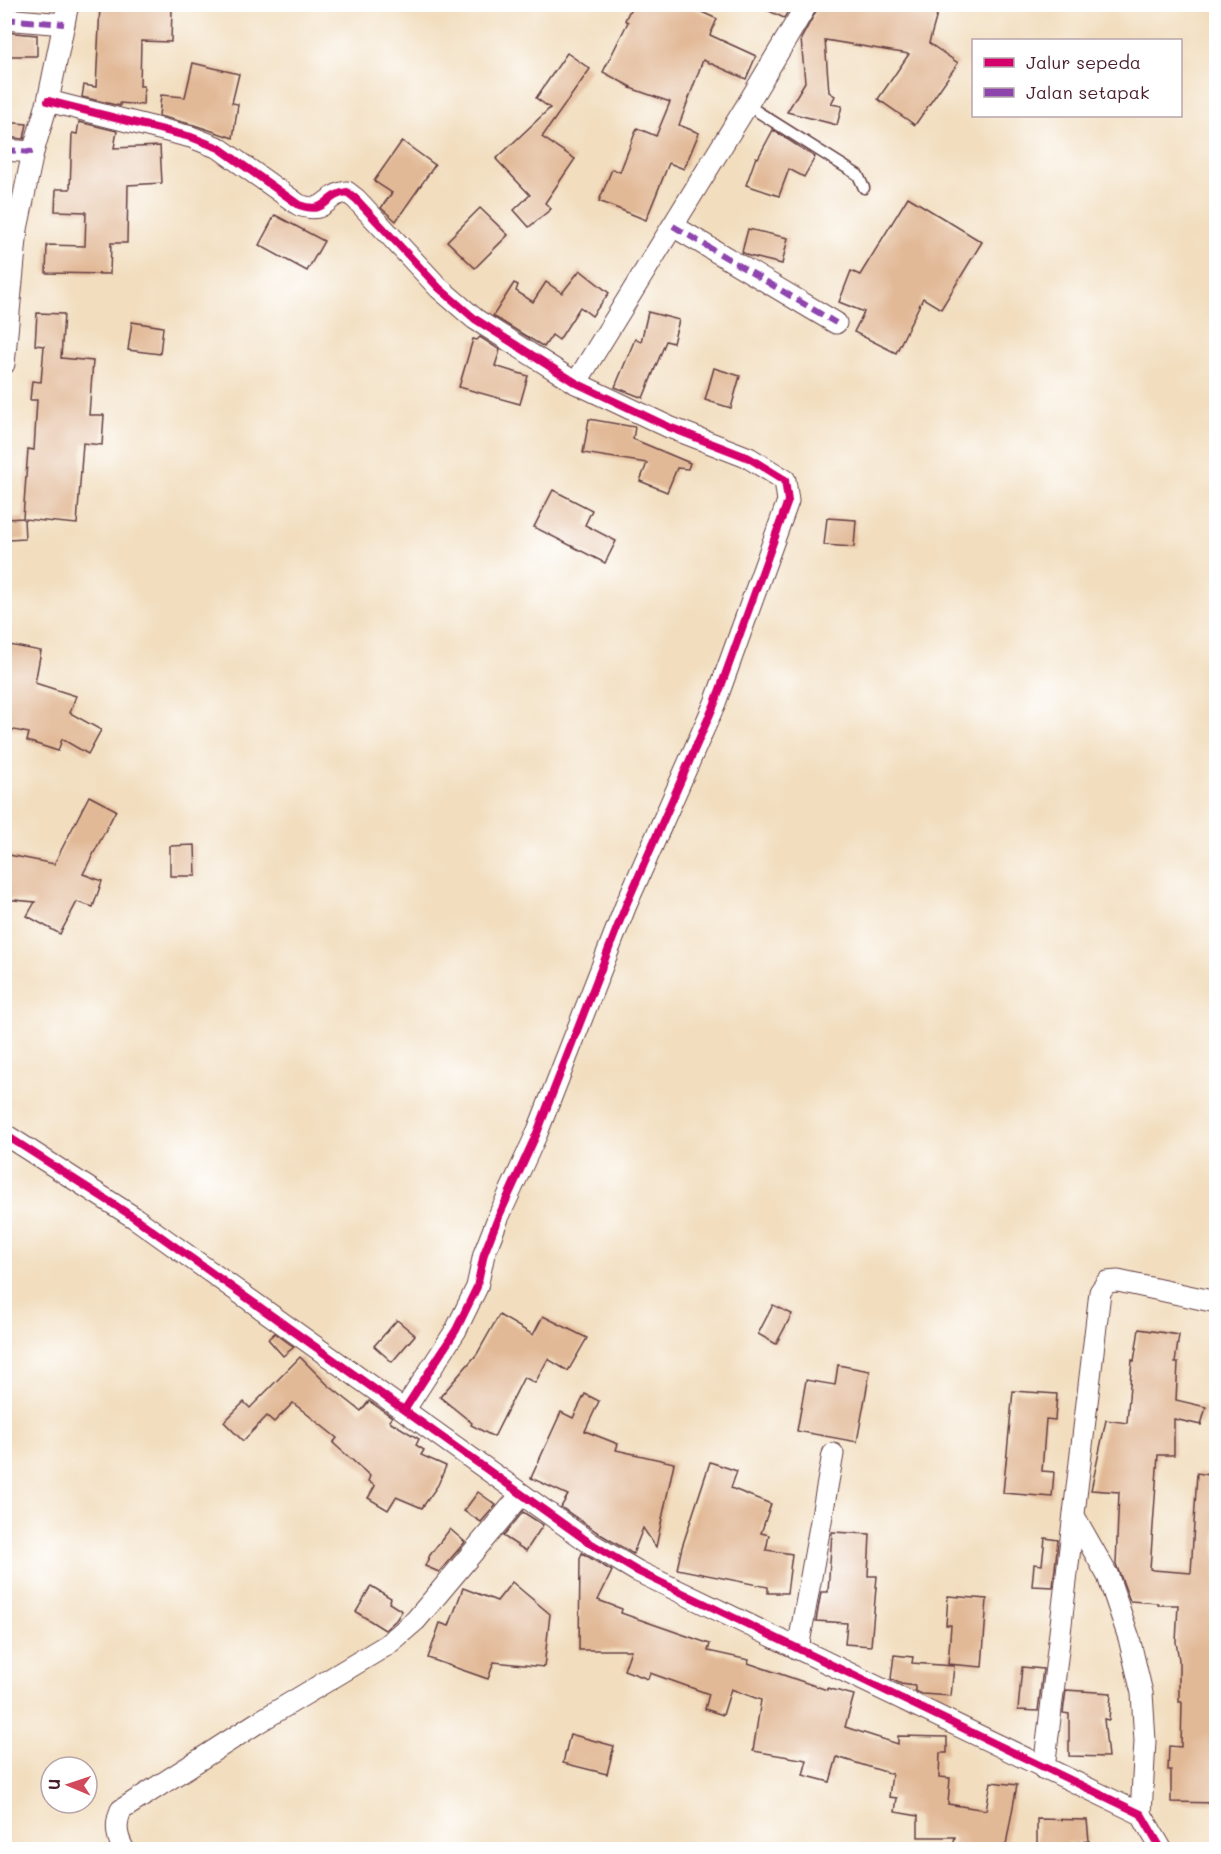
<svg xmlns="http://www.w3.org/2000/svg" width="1221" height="1854" font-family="Mali,sans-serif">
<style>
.building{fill:#e2b997}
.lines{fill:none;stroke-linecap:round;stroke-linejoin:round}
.lane-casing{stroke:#633c41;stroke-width:13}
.street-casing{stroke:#633c41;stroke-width:23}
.lane{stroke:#fff;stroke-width:10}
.street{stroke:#fff;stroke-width:21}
.quiet{stroke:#8e44ad;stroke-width:6;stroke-dasharray:12 6;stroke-linecap:butt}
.cycleway-casing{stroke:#fff;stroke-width:11}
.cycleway{stroke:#d6006c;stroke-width:8}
</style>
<rect width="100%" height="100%" fill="#fff"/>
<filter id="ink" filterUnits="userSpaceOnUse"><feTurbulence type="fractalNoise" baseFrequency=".0167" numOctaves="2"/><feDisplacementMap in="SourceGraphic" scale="12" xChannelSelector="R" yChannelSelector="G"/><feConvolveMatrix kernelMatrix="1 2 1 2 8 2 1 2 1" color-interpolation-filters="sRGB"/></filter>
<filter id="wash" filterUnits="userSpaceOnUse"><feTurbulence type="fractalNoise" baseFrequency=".008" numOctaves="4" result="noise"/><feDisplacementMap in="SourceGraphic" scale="24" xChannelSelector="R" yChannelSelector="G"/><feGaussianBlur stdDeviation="1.35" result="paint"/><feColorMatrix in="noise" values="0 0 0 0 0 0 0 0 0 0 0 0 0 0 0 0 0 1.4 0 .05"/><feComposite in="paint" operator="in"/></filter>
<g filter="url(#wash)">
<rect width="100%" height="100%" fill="#f2debf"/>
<g id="blocks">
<g class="building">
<path d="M 633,4 L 684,4 L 717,19 L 710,35 L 756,56 L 746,79 L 703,60 L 679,125 L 699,133 L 684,169 L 669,163 L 646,220 L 599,201 L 612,169 L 620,172 L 637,128 L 656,136 L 670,102 L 630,88 L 631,87 L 603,72 L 628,22 L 625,20 Z"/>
<path d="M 754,4 L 792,4 L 784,18 Z"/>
<path d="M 820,4 L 940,4 L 929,43 L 958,63 L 915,125 L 878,99 L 909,54 L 825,40 L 829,92 L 835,96 L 831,104 L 842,106 L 837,125 L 787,112 L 805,82 L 801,39 Z"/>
<path d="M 100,6 L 172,9 L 171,42 L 141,41 L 140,86 L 144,86 L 143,105 L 120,103 L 120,106 L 82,97 L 84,85 L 96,87 Z"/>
<path d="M 4,32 L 37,35 L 37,56 L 4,56 Z"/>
<path d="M 567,53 L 590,69 L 542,137 L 575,159 L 545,203 L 551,209 L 529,227 L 514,210 L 530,195 L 496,159 L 550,108 L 536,98 Z"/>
<path d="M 193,63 L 239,74 L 232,103 L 238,104 L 233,138 L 194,125 L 159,116 L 161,95 L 185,97 Z"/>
<path d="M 4,122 L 27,124 L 24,139 L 4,137 Z"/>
<path d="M 79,122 L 117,131 L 114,148 L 160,146 L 162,183 L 128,185 L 127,243 L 111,243 L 110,274 L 46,273 L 47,245 L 85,246 L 86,212 L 55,211 L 56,189 L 70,189 L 72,133 L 77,134 Z"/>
<path d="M 773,130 L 815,157 L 804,177 L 789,169 L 779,196 L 746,185 L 756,157 L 758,158 Z"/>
<path d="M 402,141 L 435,165 L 396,221 L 381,208 L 392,193 L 374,181 Z"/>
<path d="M 908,197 L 982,242 L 941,309 L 923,298 L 896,353 L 854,332 L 864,312 L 839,302 L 851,271 L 860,275 Z"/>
<path d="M 480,208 L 508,235 L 475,268 L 447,241 Z"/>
<path d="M 275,215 L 324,241 L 307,271 L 259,245 Z"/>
<path d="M 748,229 L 788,238 L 782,264 L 749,256 L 742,252 Z"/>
<path d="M 580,270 L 609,293 L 592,316 L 580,307 L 559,340 L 552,335 L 544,347 L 493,316 L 514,283 L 518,285 L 516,291 L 533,302 L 546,282 L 562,293 Z"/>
<path d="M 648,312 L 679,320 L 673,343 L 666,341 L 643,398 L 615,387 L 635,339 L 641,342 Z"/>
<path d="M 37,313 L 64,314 L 61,358 L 93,361 L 89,415 L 104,415 L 102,445 L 83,443 L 77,524 L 24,519 L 25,539 L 8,540 L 7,519 L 23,518 L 28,449 L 34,450 L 37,400 L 30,400 L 32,381 L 41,382 L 44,346 L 35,345 Z"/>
<path d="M 132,322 L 163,327 L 160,354 L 128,350 Z"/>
<path d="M 480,337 L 500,350 L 495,366 L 528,376 L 520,404 L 459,387 L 473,339 L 477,340 Z"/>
<path d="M 714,368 L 740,376 L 731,408 L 705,400 Z"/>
<path d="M 589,419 L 635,427 L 633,439 L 690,463 L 688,469 L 677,468 L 667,492 L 640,481 L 647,463 L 583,453 Z"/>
<path d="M 553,490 L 592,510 L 585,525 L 616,541 L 605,563 L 534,527 Z"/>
<path d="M 827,518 L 856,520 L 854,547 L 824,545 Z"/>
<path d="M 4,644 L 41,651 L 35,683 L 76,696 L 70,713 L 101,730 L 88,754 L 62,739 L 58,751 L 27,741 L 29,733 L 4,728 Z"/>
<path d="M 89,796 L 116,810 L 83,874 L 102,881 L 93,907 L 77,902 L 60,934 L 27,916 L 35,902 L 4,899 L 4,854 L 54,864 Z"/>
<path d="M 195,845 L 196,876 L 170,876 L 170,846 Z"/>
<path d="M 773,1305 L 792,1314 L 776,1344 L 758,1334 Z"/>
<path d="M 499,1315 L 533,1335 L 543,1316 L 587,1338 L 568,1371 L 548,1359 L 535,1383 L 524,1377 L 494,1437 L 471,1425 L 472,1423 L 440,1397 L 477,1354 Z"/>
<path d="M 397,1320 L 415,1335 L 392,1362 L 374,1346 Z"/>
<path d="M 1139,1329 L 1179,1335 L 1175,1363 L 1178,1363 L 1176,1400 L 1206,1407 L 1201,1425 L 1174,1419 L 1174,1455 L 1158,1455 L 1150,1569 L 1153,1570 L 1191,1573 L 1197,1473 L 1216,1476 L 1216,1803 L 1171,1802 L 1171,1770 L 1168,1770 L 1169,1746 L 1181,1747 L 1182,1702 L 1179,1702 L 1179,1660 L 1176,1642 L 1178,1605 L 1158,1605 L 1158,1603 L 1130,1601 L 1116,1564 L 1119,1492 L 1091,1490 L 1106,1420 L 1127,1423 L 1132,1360 L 1134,1361 Z"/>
<path d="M 275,1333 L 294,1347 L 283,1356 L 268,1339 Z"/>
<path d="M 300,1357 L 328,1385 L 361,1411 L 369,1401 L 392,1417 L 389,1421 L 419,1439 L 416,1445 L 424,1450 L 421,1455 L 446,1466 L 438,1485 L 422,1508 L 396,1497 L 388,1510 L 368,1498 L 375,1486 L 368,1481 L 370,1476 L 333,1443 L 337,1438 L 293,1403 L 274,1422 L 267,1416 L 243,1441 L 224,1422 L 244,1402 L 250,1408 Z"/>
<path d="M 838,1365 L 870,1371 L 857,1442 L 797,1431 L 806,1380 L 835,1385 Z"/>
<path d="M 1013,1391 L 1057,1394 L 1055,1420 L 1046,1419 L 1042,1471 L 1054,1472 L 1052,1497 L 1003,1493 Z"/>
<path d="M 585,1394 L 599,1401 L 585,1431 L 618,1444 L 616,1450 L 674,1463 L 656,1547 L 643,1528 L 633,1554 L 597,1532 L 561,1507 L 568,1495 L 531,1478 L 561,1412 L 573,1418 Z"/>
<path d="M 710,1462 L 737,1471 L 731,1488 L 771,1504 L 761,1533 L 769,1535 L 766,1550 L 792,1554 L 787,1593 L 768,1593 L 768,1587 L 677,1569 L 682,1547 Z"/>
<path d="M 478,1492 L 496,1505 L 481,1522 L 464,1511 Z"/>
<path d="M 523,1512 L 543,1525 L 526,1551 L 503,1536 Z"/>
<path d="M 450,1529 L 465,1542 L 439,1572 L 425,1566 L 430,1555 Z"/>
<path d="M 832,1532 L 870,1534 L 868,1576 L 877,1576 L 871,1646 L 845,1644 L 847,1623 L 816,1621 L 821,1592 L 828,1592 Z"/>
<path d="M 1045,1538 L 1058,1540 L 1053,1587 L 1032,1586 L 1034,1564 L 1042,1565 Z"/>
<path d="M 582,1553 L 612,1571 L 598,1600 L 622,1609 L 621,1613 L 710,1644 L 708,1651 L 749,1660 L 748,1663 L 827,1690 L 827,1688 L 854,1695 L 845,1727 L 898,1744 L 898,1736 L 947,1737 L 947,1753 L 940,1753 L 939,1777 L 950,1778 L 948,1804 L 986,1810 L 991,1782 L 1017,1785 L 1005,1850 L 977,1850 L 953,1845 L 955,1837 L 918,1837 L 918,1816 L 895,1812 L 897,1798 L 889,1797 L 892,1774 L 837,1757 L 830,1782 L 803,1775 L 807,1760 L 753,1751 L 761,1700 L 731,1689 L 723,1715 L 705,1709 L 709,1694 L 650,1673 L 648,1679 L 624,1670 L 631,1650 L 579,1650 L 580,1559 Z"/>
<path d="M 512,1582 L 550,1614 L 544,1667 L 494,1662 L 488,1679 L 428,1658 L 440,1623 L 449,1626 L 463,1588 L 497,1601 Z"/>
<path d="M 371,1586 L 391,1598 L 389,1603 L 402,1611 L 396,1620 L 385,1630 L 356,1612 Z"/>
<path d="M 948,1596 L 987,1599 L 982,1667 L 948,1664 L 951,1625 L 946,1625 Z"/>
<path d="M 894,1655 L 913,1657 L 912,1663 L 954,1666 L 951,1696 L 922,1694 L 915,1691 L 915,1686 L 901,1684 L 891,1679 Z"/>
<path d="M 1022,1667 L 1043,1669 L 1038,1711 L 1018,1710 Z"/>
<path d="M 1066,1690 L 1111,1693 L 1109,1720 L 1104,1719 L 1108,1757 L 1069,1756 L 1069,1714 L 1063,1713 Z"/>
<path d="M 570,1734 L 614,1746 L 607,1774 L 563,1763 Z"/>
<path d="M 1037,1819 L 1087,1820 L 1089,1841 L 1063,1844 L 1063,1850 L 1037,1850 Z"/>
</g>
</g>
</g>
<g filter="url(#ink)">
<use href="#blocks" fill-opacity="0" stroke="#633c41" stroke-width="1.5"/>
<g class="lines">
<defs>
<path id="lane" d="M 747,105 L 858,175 L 864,188"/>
<g id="street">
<path d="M 4,19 L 64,24"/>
<path d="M 48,101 L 191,137 L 219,148 L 299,205 C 328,215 323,195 347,192 L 356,199 L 439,288 L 475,319 L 576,383 L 669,427 L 749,458 L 785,480 L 788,501 L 715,703 L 626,905 L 537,1133 L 498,1218 L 484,1254 L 477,1287 L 456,1330 L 405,1409"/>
<path d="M 4,150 L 33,152"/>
<path d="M 673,226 L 836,323"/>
<path d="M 4,364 L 17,229 L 33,152 L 48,101 L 68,4"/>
<path d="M 576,383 L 747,105 L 807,4"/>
<path d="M 4,1134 L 135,1218 L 590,1543 L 637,1571 L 1141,1814 L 1162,1850"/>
<path d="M 1074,1516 L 1108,1576 L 1129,1638 L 1142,1693 L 1145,1741 L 1141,1814"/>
<path d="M 798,1649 L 833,1454"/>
<path d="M 1044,1769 L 1100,1292 L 1107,1282 L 1118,1281 L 1216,1302"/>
<path d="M 124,1850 C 116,1836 115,1824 121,1810 L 257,1723 L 387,1645 L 416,1620 L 521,1495"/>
</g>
</defs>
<use href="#lane" class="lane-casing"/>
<use href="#street" class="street-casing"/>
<use href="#lane" class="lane"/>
<use href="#street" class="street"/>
<g class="quiet">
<path d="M 4,19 L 64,24"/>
<path d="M 4,150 L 33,152"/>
<path d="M 673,226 L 836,323"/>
<path d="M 4,364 L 5,364"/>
</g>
<defs>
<g id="cycleway">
<path d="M 48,101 L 191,137 L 219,148 L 299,205 C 328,215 323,195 347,192 L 356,199 L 439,288 L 475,319 L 576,383 L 669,427 L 749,458 L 785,480 L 788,501 L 715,703 L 626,905 L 537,1133 L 498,1218 L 484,1254 L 477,1287 L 456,1330 L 405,1409"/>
<path d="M 4,1134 L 135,1218 L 590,1543 L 637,1571 L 1141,1814 L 1162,1850"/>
</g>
</defs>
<use href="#cycleway" class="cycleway-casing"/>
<use href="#cycleway" class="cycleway"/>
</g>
</g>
<rect width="1221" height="1854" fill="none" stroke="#fff" stroke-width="24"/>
<rect x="972" y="39" width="210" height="78" fill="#ffffff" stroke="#b7a5aa" stroke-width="1.5"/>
<rect x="984" y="58" width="30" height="9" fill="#d6006c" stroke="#b7a5aa" stroke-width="1.5"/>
<text x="1026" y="69" font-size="18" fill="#4a1f2b">Jalur sepeda</text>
<rect x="984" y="88" width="30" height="9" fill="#8e44ad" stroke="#b7a5aa" stroke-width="1.5"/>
<text x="1026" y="99" font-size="18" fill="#4a1f2b">Jalan setapak</text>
<g transform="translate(69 1785) rotate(272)"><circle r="28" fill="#ffffff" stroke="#b7a5aa" stroke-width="1.5"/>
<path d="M0-4.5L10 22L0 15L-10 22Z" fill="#d1495b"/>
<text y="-9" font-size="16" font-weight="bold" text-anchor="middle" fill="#4a1f2b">U</text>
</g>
</svg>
